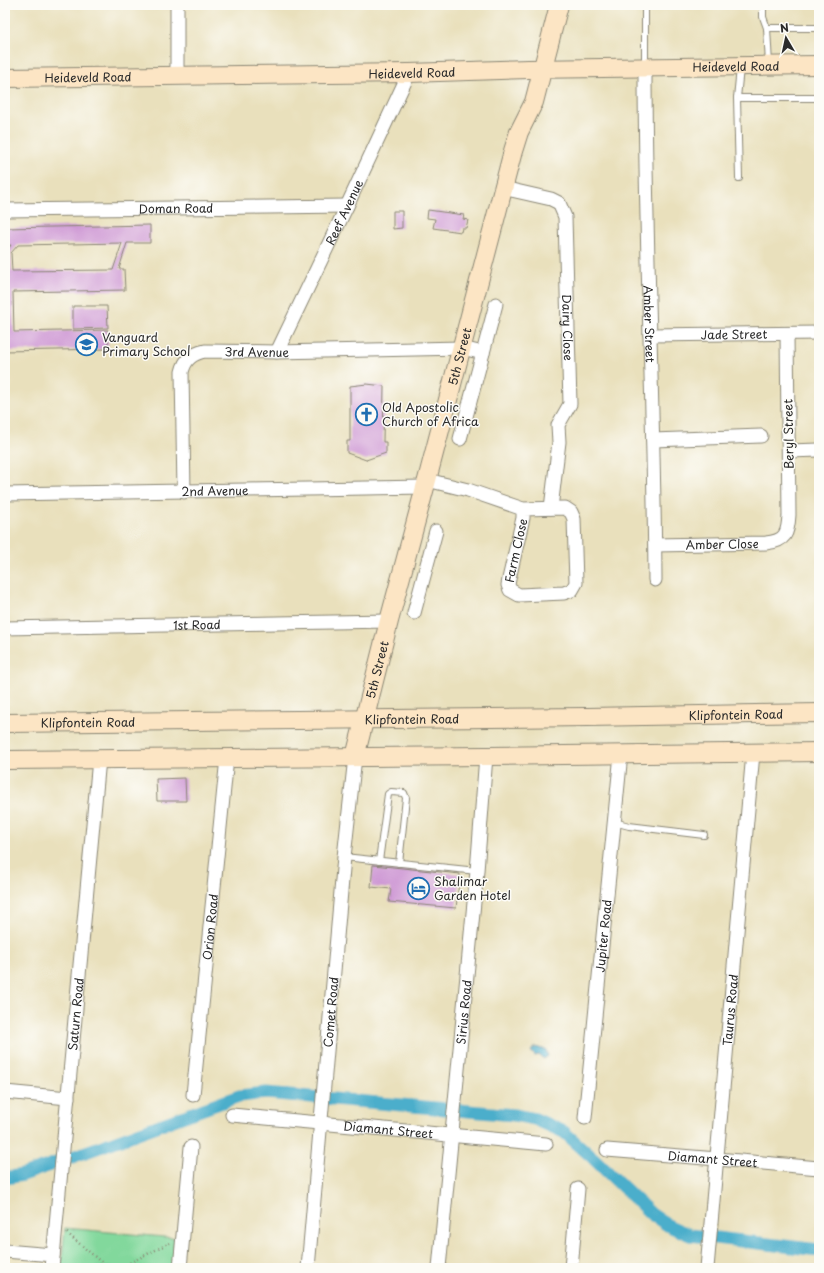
<svg xmlns="http://www.w3.org/2000/svg" width="824" height="1273" font-family="'Playpen Sans',sans-serif">
<style>
.green{fill:#82d89c;stroke:#568264}
.water{fill:#4caecb;stroke:#3c6c7b}
.lines{fill:none;stroke-linecap:round;stroke-linejoin:round}
.canal{stroke:#4caecb;stroke-width:13}
.building{fill:#cf9ad5;fill-rule:evenodd}
.lane-casing{stroke:#8a8674;stroke-width:8}
.street-casing{stroke:#8a8674;stroke-width:15}
.secondary-casing{stroke:#8a8674;stroke-width:20}
.path{stroke:#8a8674;stroke-width:2.5;stroke-dasharray:1 3;stroke-linecap:butt}
.lane{stroke:#fff;stroke-width:6}
.street{stroke:#fff;stroke-width:13}
.secondary{stroke:#fce5c4;stroke-width:18}
.labels{text-anchor:middle;dominant-baseline:central;stroke-width:3;stroke-linejoin:round;paint-order:stroke}
.street-label{font-size:12px;fill:#2b2b2b;stroke:#fdfcf7}
.poi-label{font-size:12px;fill:#2b2b2b;stroke:#fdfcf7;text-anchor:start}
</style>
<rect width="100%" height="100%" fill="#fdfcf7"/>
<filter id="ink" filterUnits="userSpaceOnUse"><feTurbulence type="fractalNoise" baseFrequency=".025" numOctaves="2"/><feDisplacementMap in="SourceGraphic" scale="8" xChannelSelector="R" yChannelSelector="G"/><feConvolveMatrix kernelMatrix="1 2 1 2 8 2 1 2 1" color-interpolation-filters="sRGB"/></filter>
<filter id="wash" filterUnits="userSpaceOnUse"><feTurbulence type="fractalNoise" baseFrequency=".012" numOctaves="4" result="noise"/><feDisplacementMap in="SourceGraphic" scale="16" xChannelSelector="R" yChannelSelector="G"/><feGaussianBlur stdDeviation="0.9" result="paint"/><feColorMatrix in="noise" values="0 0 0 0 0 0 0 0 0 0 0 0 0 0 0 0 0 1.4 0 .05"/><feComposite in="paint" operator="in"/></filter>
<g filter="url(#wash)">
<rect width="100%" height="100%" fill="#e9e0bc"/>
<path class="green" d="M 65,1228 L 175,1238 L 172,1268 L 61,1268 Z"/>
<path class="water" d="M 536,1047 L 542,1049 L 546,1049 L 548,1056 L 544,1059 L 539,1055 L 535,1056 L 531,1051 Z"/>
<g class="lines">
<path class="canal" d="M 5,1178 L 23,1175 L 239,1096 L 266,1093 L 514,1115 L 535,1119 L 564,1132 L 593,1158 L 651,1214 L 669,1226 L 690,1235 L 819,1250"/>
</g>
<g id="blocks">
<g class="building">
<path d="M 428,210 L 464,215 L 463,219 L 468,220 L 466,228 L 462,228 L 461,232 L 433,228 L 435,219 L 427,218 Z"/>
<path d="M 393,211 L 402,211 L 402,228 L 393,229 Z"/>
<path d="M 150,225 L 150,243 L 127,243 L 119,269 L 124,269 L 125,290 L 13,292 L 14,332 L 108,330 L 108,349 L 5,351 L 5,332 L 7,332 L 6,291 L 5,291 L 5,251 L 7,251 L 11,245 L 5,245 L 5,228 ZM 122,243 L 113,270 L 12,271 L 11,253 L 18,245 Z"/>
<path d="M 73,306 L 107,306 L 108,328 L 73,329 Z"/>
<path d="M 367,384 L 384,386 L 383,442 L 386,442 L 386,453 L 366,460 L 347,453 L 347,441 L 350,441 L 350,386 Z"/>
<path d="M 185,778 L 186,801 L 157,801 L 156,779 Z"/>
<path d="M 5,856 L 8,856 L 9,868 L 5,868 Z"/>
<path d="M 373,865 L 460,874 L 456,908 L 389,902 L 391,889 L 371,887 Z"/>
</g>
</g>
</g>
<g filter="url(#ink)">
<use href="#blocks" fill-opacity="0" stroke="#8a8674" stroke-width="1"/>
<g class="lines">
<defs>
<g id="lane">
<path d="M 763,5 L 763,17 L 767,28 L 769,64"/>
<path d="M 767,28 L 819,28"/>
<path d="M 645,66 L 645,5"/>
<path d="M 737,98 L 819,98"/>
<path d="M 739,178 L 737,98 L 740,68"/>
<path d="M 614,822 L 629,826 L 704,835"/>
<path d="M 344,857 L 477,871"/>
<path d="M 379,861 L 388,794 L 391,792 L 404,793 L 406,798 L 399,863"/>
</g>
<g id="street">
<path d="M 177,5 L 177,76"/>
<path id="s1" d="M 645,68 C 645,239 654,409 655,580"/>
<path id="s2" d="M 503,188 L 551,199 L 559,203 L 565,217 L 570,404 L 558,425 L 559,442 L 551,508"/>
<path id="s3" d="M 5,210 L 347,206"/>
<path id="s4" d="M 650,335 L 819,333"/>
<path id="s5" d="M 277,352 L 347,206 L 409,73"/>
<path d="M 460,439 L 496,304"/>
<path d="M 653,440 L 761,436"/>
<path d="M 789,451 L 819,450"/>
<path id="s6" d="M 427,480 L 468,490 L 523,509 L 565,508 L 571,512 L 574,519 L 576,583 L 572,590 L 564,593 L 519,595 L 510,590 L 508,585 L 509,579 L 523,518 L 523,509"/>
<path id="s7" d="M 184,492 L 182,372 C 185,359 192,354 205,351 L 277,352 L 462,348 L 483,353"/>
<path id="s8" d="M 5,494 L 425,487"/>
<path id="s9" d="M 655,545 L 766,543 C 786,541 788,533 789,515 L 787,334"/>
<path d="M 414,613 L 436,531"/>
<path id="s10" d="M 5,628 L 389,621"/>
<path d="M 5,1092 L 68,1098"/>
<path id="s11" d="M 193,1095 L 227,758"/>
<path id="s12" d="M 232,1115 L 546,1144"/>
<path id="s13" d="M 585,1118 L 621,754"/>
<path id="s14" d="M 607,1150 L 717,1159 L 819,1168"/>
<path d="M 5,1251 L 53,1255"/>
<path id="s15" d="M 52,1268 L 99,759"/>
<path d="M 180,1268 L 191,1147"/>
<path id="s16" d="M 308,1268 L 344,857 L 355,757"/>
<path id="s17" d="M 439,1268 L 477,871 L 486,756"/>
<path d="M 571,1268 L 578,1189"/>
<path id="s18" d="M 707,1268 L 753,753"/>
</g>
<g id="secondary">
<path id="s19" d="M 5,78 L 409,73 L 529,69 L 819,65"/>
<path id="s20" d="M 5,723 L 588,717 L 819,713"/>
<path id="s21" d="M 355,757 L 389,621 L 427,480 L 513,151 L 519,132 L 534,102 L 559,5"/>
<path d="M 5,760 L 486,756 L 819,752"/>
</g>
</defs>
<use href="#lane" class="lane-casing"/>
<use href="#street" class="street-casing"/>
<use href="#secondary" class="secondary-casing"/>
<g class="path">
<path d="M 67,1233 L 108,1268"/>
<path d="M 119,1268 L 170,1243"/>
</g>
<use href="#lane" class="lane"/>
<use href="#street" class="street"/>
<use href="#secondary" class="secondary"/>
</g>
</g>
<defs>
<symbol id="school-ring" viewBox="-11 -11 22 22"><circle r="9.5" fill="#fdfcf7" stroke="#1f6fb2" stroke-width="1.5"/><path d="M0-5L7-2L0 1L-7-2ZM-4 1L0 2.5L4 1V4Q0 6-4 4Z" fill="#1f6fb2"/></symbol>
<symbol id="church-ring" viewBox="-11 -11 22 22"><circle r="9.5" fill="#fdfcf7" stroke="#1f6fb2" stroke-width="1.5"/><path d="M-1.2-6h2.4v3.5h3.3v2.4h-3.3V6h-2.4V-.1h-3.3v-2.4h3.3Z" fill="#1f6fb2"/></symbol>
<symbol id="hotel-ring" viewBox="-11 -11 22 22"><circle r="9.5" fill="#fdfcf7" stroke="#1f6fb2" stroke-width="1.5"/><path d="M-6-4.5h1.5V1H6V5H4.5V3h-9V5H-6ZM-4 0a1.8 1.8 0 1 1 3.6 0ZM.5 0V-2.5h3Q6-2.5 6 0Z" fill="#1f6fb2"/></symbol>
</defs>
<g fill-rule="evenodd">
<use href="#school-ring" x="74" y="332" width="25" height="25"/>
<use href="#church-ring" x="354" y="402" width="25" height="25"/>
<use href="#hotel-ring" x="406" y="876" width="25" height="25"/>
</g>
<g class="labels">
<g class="street-label">
<text stroke="none"><textPath href="#s19" startOffset="731">Heideveld Road</textPath></text>
<text stroke="none"><textPath href="#s19" startOffset="407">Heideveld Road</textPath></text>
<text stroke="none"><textPath href="#s19" startOffset="83">Heideveld Road</textPath></text>
<text stroke="none"><textPath href="#s3" startOffset="171">Doman Road</textPath></text>
<text stroke="none"><textPath href="#s5" startOffset="155">Reef Avenue</textPath></text>
<text stroke="none"><textPath href="#s1" startOffset="256">Amber Street</textPath></text>
<text stroke="none"><textPath href="#s2" startOffset="184">Dairy Close</textPath></text>
<text stroke="none"><textPath href="#s4" startOffset="84">Jade Street</textPath></text>
<text stroke="none"><textPath href="#s7" startOffset="205">3rd Avenue</textPath></text>
<text stroke="none"><textPath href="#s21" startOffset="414">5th Street</textPath></text>
<text transform="translate(788 434) rotate(-91)">Beryl Street</text>
<text stroke="none"><textPath href="#s8" startOffset="210">2nd Avenue</textPath></text>
<text stroke="none"><textPath href="#s9" startOffset="67">Amber Close</textPath></text>
<text stroke="none"><textPath href="#s6" startOffset="334">Farm Close</textPath></text>
<text stroke="none"><textPath href="#s10" startOffset="192">1st Road</textPath></text>
<text stroke="none"><textPath href="#s21" startOffset="90">5th Street</textPath></text>
<text stroke="none"><textPath href="#s20" startOffset="731">Klipfontein Road</textPath></text>
<text stroke="none"><textPath href="#s20" startOffset="407">Klipfontein Road</textPath></text>
<text stroke="none"><textPath href="#s20" startOffset="83">Klipfontein Road</textPath></text>
<text stroke="none"><textPath href="#s11" startOffset="169">Orion Road</textPath></text>
<text stroke="none"><textPath href="#s13" startOffset="183">Jupiter Road</textPath></text>
<text stroke="none"><textPath href="#s18" startOffset="259">Taurus Road</textPath></text>
<text stroke="none"><textPath href="#s16" startOffset="257">Comet Road</textPath></text>
<text stroke="none"><textPath href="#s17" startOffset="257">Sirius Road</textPath></text>
<text stroke="none"><textPath href="#s15" startOffset="255">Saturn Road</textPath></text>
<text stroke="none"><textPath href="#s12" startOffset="157">Diamant Street</textPath></text>
<text stroke="none"><textPath href="#s14" startOffset="106">Diamant Street</textPath></text>
</g>
<g class="poi-label">
<text x="102" y="337">Vanguard<tspan x="102" dy="14">Primary School</tspan></text>
<text x="382" y="407">Old Apostolic<tspan x="382" dy="14">Church of Africa</tspan></text>
<text x="434" y="881">Shalimar<tspan x="434" dy="14">Garden Hotel</tspan></text>
</g>
</g>
<rect width="824" height="1273" fill="none" stroke="#fdfcf7" stroke-width="20"/>
<g transform="translate(786 38) rotate(351)" stroke="#fdfcf7" stroke-width="3" paint-order="stroke">
<path d="M0-3L7 15L0 10L-7 15Z" fill="#2b2b2b"/>
<text y="-6" font-size="11" font-weight="bold" text-anchor="middle" fill="#2b2b2b">N</text>
</g>
</svg>
